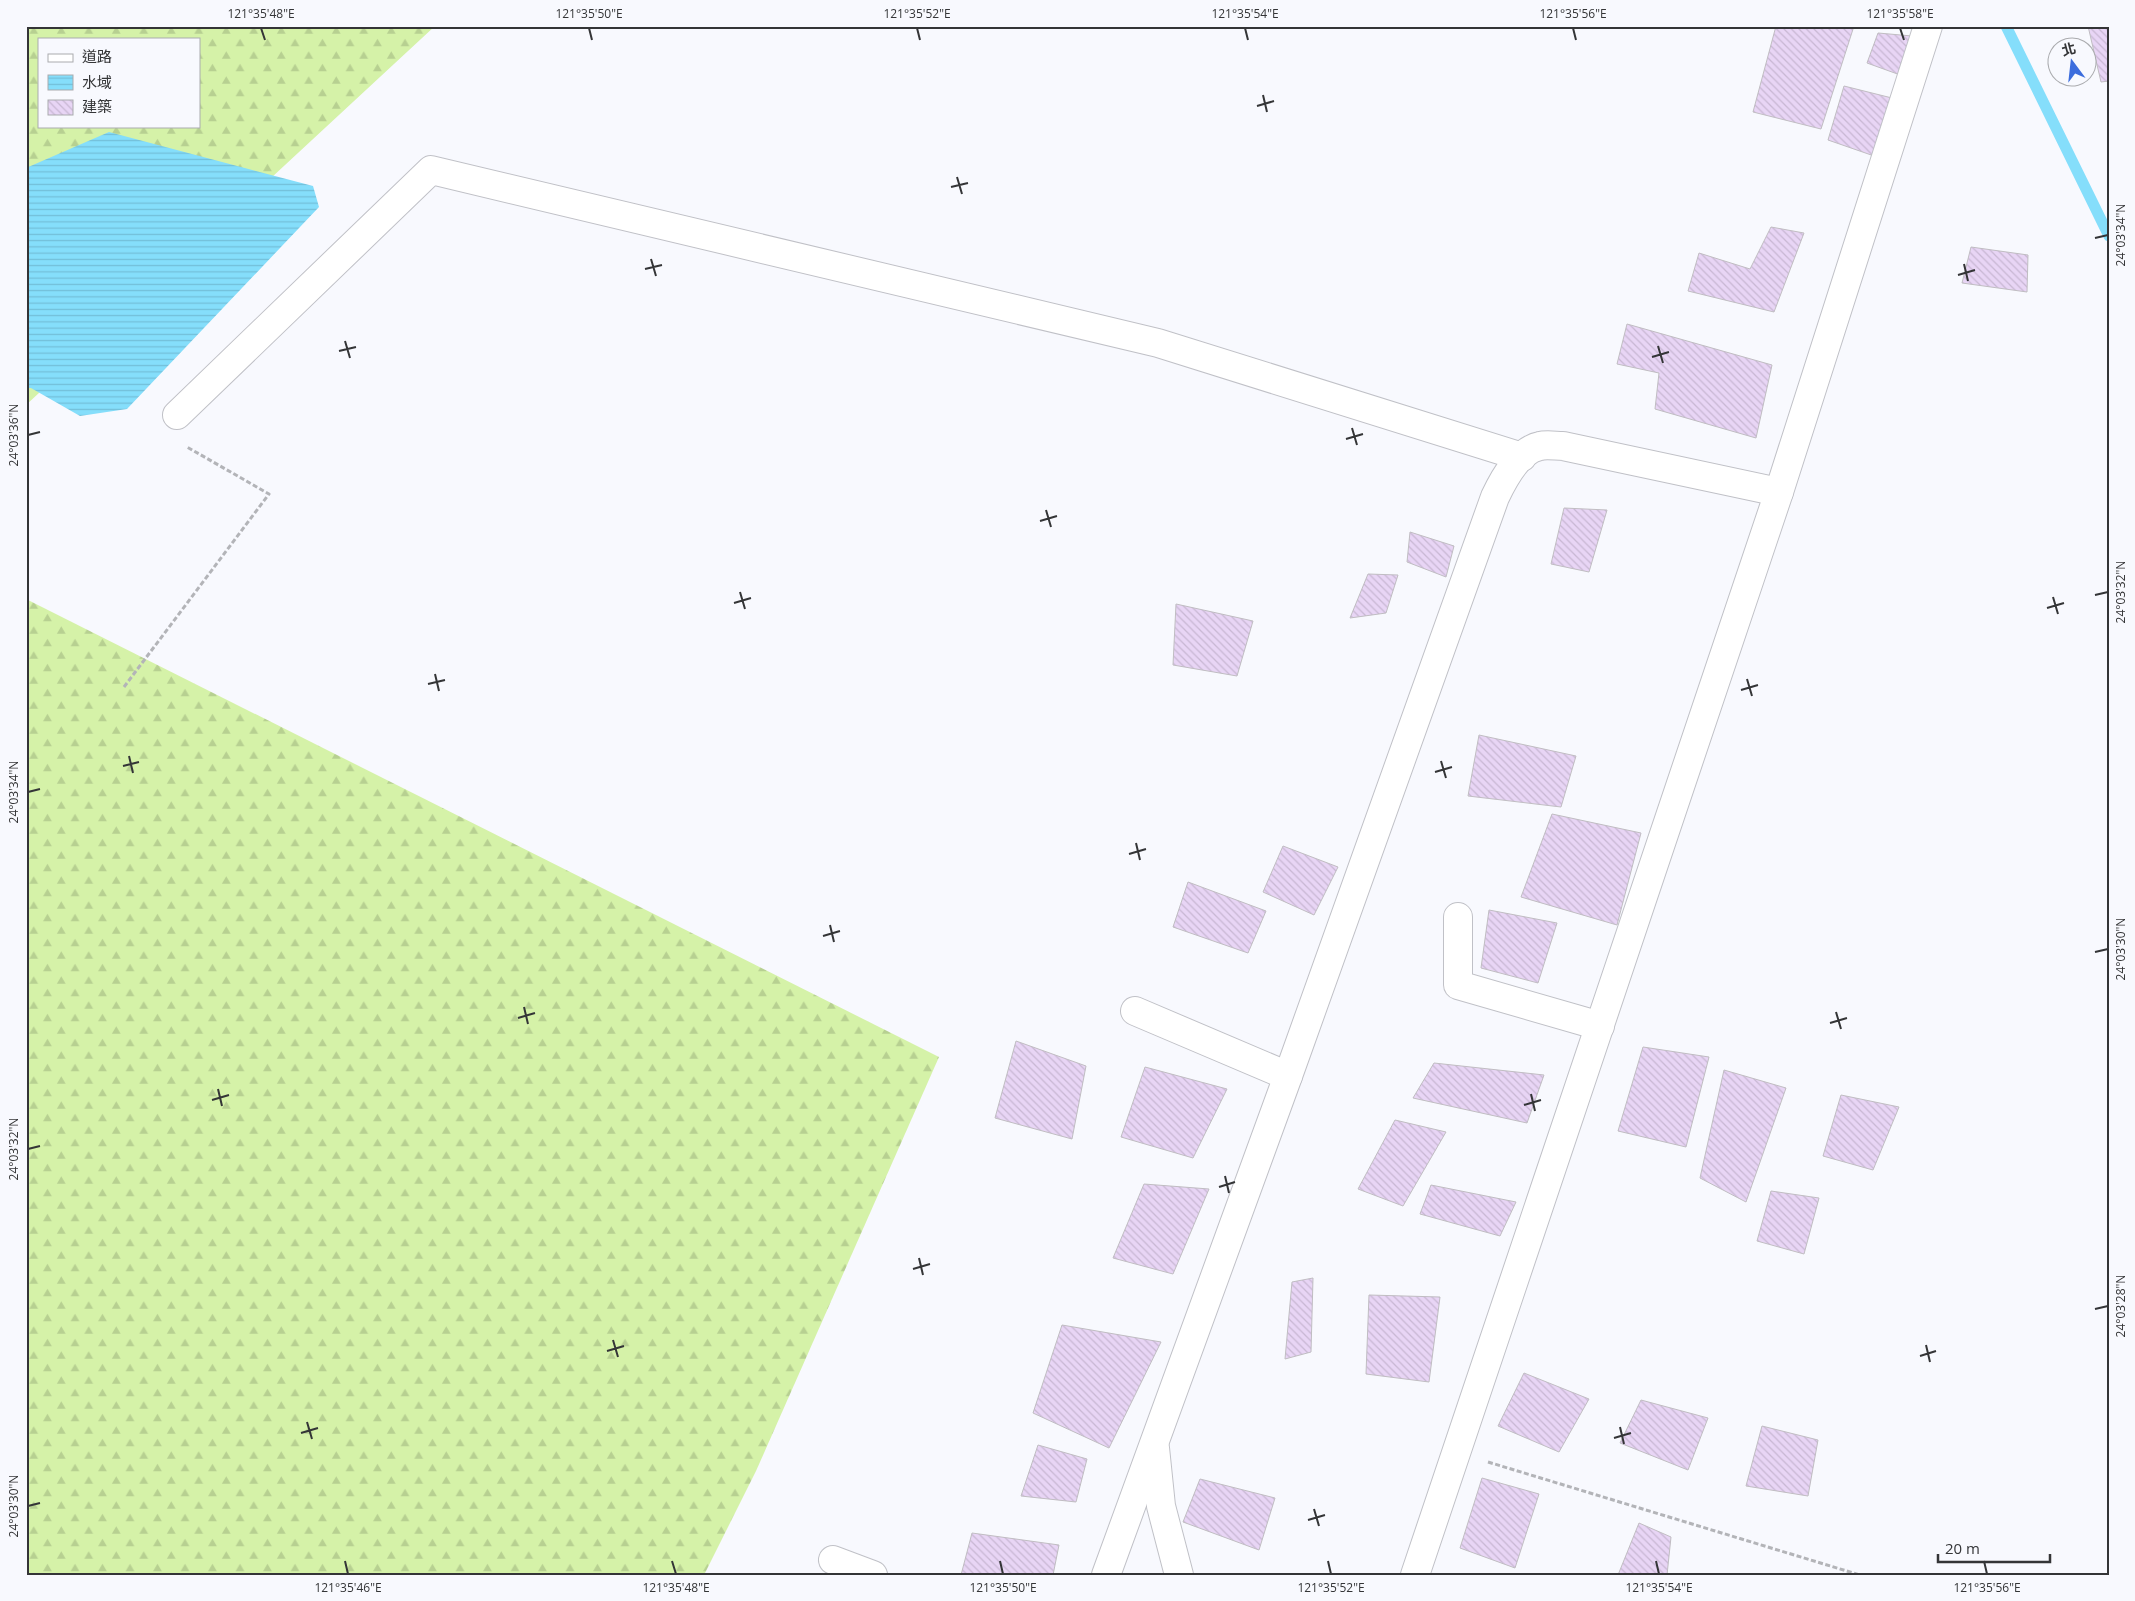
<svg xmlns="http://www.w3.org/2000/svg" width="2135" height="1601" font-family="'Open Sans','Noto Sans TC',sans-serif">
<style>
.forest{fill:url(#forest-firs);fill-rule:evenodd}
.water{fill:url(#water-rules)}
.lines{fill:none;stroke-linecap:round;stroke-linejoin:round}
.stream{stroke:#85defb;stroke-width:11}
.building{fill:url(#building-back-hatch);stroke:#c0bdc2}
.minor-casing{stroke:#c0c1c7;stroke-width:30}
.path{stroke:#b3b4b8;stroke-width:3;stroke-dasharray:5 2.5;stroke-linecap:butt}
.minor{stroke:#fff;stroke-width:28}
.ticks{fill:none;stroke:#343537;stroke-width:2}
.neatline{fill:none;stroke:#343537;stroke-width:2}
.ticks-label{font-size:12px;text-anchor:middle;fill:#343537}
</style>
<defs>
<pattern id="forest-firs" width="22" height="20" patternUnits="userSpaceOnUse" patternTransform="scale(1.25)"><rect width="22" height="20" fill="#d5f2a8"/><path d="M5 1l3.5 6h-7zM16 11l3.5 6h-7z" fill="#b7d091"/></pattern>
<pattern id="water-rules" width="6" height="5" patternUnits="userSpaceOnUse" patternTransform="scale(1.25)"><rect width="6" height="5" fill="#85defb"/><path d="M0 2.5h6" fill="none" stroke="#73bfd8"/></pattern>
<pattern id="building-back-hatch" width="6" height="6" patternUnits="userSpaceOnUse" patternTransform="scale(1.25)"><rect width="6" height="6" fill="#e8d5f5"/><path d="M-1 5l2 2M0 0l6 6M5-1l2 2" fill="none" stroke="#c8b7d3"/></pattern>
</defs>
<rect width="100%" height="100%" fill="#f8f9fe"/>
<g class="forest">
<path d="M 26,26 L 435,26 L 26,405 ZM 39,39 L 199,39 L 199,126 L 39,126 Z"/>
<path d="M 26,599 L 939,1057 L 756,1471 L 704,1575 L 26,1575 Z"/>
</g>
<path class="water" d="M 109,132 L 313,186 L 319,207 L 127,409 L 80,416 L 31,388 L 26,388 L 26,168 Z"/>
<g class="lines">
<path class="stream" d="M 2006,26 L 2109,236"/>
</g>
<g class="building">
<path d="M 1776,26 L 1854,26 L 1821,129 L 1753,112 Z"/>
<path d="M 2088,26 L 2109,26 L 2109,81 L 2101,82 Z"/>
<path d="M 1878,33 L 1912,36 L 1903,76 L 1867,63 Z"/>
<path d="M 1844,86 L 1892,98 L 1877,157 L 1828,140 Z"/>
<path d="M 1771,227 L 1804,233 L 1774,312 L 1688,291 L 1699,253 L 1750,269 Z"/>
<path d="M 1971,247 L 2028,255 L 2027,292 L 1962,283 Z"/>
<path d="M 1627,324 L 1772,365 L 1756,438 L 1655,409 L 1659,373 L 1617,364 Z"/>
<path d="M 1564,508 L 1607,510 L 1589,572 L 1551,564 Z"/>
<path d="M 1410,532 L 1454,546 L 1446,577 L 1407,562 Z"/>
<path d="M 1368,574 L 1398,575 L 1386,613 L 1350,618 Z"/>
<path d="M 1176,604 L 1253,621 L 1237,676 L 1173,665 Z"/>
<path d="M 1479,735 L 1576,756 L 1561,807 L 1468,796 Z"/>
<path d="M 1552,814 L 1641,833 L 1617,925 L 1521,897 Z"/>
<path d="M 1283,846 L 1338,867 L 1314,915 L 1263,892 Z"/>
<path d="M 1188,882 L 1266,911 L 1248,953 L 1173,927 Z"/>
<path d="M 1489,910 L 1557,923 L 1538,983 L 1481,968 Z"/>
<path d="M 1016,1041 L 1086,1066 L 1072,1139 L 995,1118 Z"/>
<path d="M 1643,1047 L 1709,1057 L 1686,1147 L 1618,1131 Z"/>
<path d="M 1434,1063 L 1544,1075 L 1527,1123 L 1413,1098 Z"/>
<path d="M 1145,1067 L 1227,1089 L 1193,1158 L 1121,1137 Z"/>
<path d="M 1724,1070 L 1786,1088 L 1746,1202 L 1700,1178 Z"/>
<path d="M 1841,1095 L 1899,1107 L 1873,1170 L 1823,1156 Z"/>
<path d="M 1395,1120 L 1446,1132 L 1403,1206 L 1358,1189 Z"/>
<path d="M 1144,1184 L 1209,1189 L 1173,1274 L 1113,1258 Z"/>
<path d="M 1431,1185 L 1516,1202 L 1500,1236 L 1420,1214 Z"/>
<path d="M 1771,1191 L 1819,1198 L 1804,1254 L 1757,1241 Z"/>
<path d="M 1313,1278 L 1311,1352 L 1285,1359 L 1292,1282 Z"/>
<path d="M 1369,1295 L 1440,1297 L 1429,1382 L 1366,1374 Z"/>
<path d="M 1062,1325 L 1161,1342 L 1109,1448 L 1033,1413 Z"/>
<path d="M 1524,1373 L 1589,1399 L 1559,1452 L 1498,1426 Z"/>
<path d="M 1641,1400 L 1708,1418 L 1688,1470 L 1620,1443 Z"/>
<path d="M 1762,1426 L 1818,1440 L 1808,1496 L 1746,1486 Z"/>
<path d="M 1038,1445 L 1087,1459 L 1076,1502 L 1021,1496 Z"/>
<path d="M 1482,1478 L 1539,1494 L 1515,1568 L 1460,1548 Z"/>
<path d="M 1200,1479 L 1275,1498 L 1259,1550 L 1183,1522 Z"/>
<path d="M 1639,1523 L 1671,1537 L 1667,1575 L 1618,1575 Z"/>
<path d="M 972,1533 L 1059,1545 L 1053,1575 L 961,1575 Z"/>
</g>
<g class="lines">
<defs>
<g id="minor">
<path d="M 177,415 L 431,170 L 1158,343 L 1522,457"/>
<path d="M 1458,917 L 1458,985 L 1600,1026"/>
<path d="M 1135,1011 L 1288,1076"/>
<path d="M 1155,1448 L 1161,1506 L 1179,1575"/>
<path d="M 833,1560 L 873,1575"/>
<path d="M 1106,1575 L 1288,1076 L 1495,497 C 1503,480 1519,450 1540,446 C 1547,444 1556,446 1563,446 L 1779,492"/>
<path d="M 1415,1575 L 1779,492 L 1928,26"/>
</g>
</defs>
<use href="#minor" class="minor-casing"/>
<g class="path">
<path d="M 124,687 L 269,494 L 187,447"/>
<path d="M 1488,1462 L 1860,1575"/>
</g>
<use href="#minor" class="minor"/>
</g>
<path class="ticks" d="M 261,28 L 265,40M 589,28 L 592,40M 917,28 L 920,40M 1245,28 L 1248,40M 1573,28 L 1576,40M 1900,28 L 1904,40M 1263,95 L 1267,112M 1257,106 L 1274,101M 957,177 L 962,194M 951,187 L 968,183M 2095,238 L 2108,235M 651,259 L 656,276M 1964,264 L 1968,281M 645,269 L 662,265M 1958,275 L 1975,270M 345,341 L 350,358M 1658,346 L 1663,363M 339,351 L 356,347M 1652,357 L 1669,352M 1352,428 L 1357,445M 28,435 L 40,432M 1346,439 L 1363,434M 1046,510 L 1051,527M 1040,521 L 1057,516M 740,592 L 745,609M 2095,595 L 2108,592M 2053,597 L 2058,614M 734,603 L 751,598M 2047,608 L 2064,603M 435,674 L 439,691M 1747,679 L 1752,696M 428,684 L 445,680M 1741,690 L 1758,685M 129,756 L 133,773M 1441,761 L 1446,778M 123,766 L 139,762M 1435,772 L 1452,767M 28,792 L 40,789M 1136,843 L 1140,860M 1129,854 L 1146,849M 830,925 L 834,942M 823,936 L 840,931M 2095,952 L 2108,949M 524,1007 L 528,1024M 1836,1012 L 1841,1029M 518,1018 L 535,1013M 1830,1023 L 1847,1018M 218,1089 L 222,1106M 1531,1094 L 1535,1111M 212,1100 L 229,1095M 1524,1105 L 1541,1100M 28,1149 L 40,1146M 1225,1176 L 1229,1193M 1219,1187 L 1235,1182M 919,1258 L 923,1275M 913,1269 L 930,1264M 2095,1309 L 2108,1306M 613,1340 L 618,1357M 1926,1345 L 1930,1362M 607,1351 L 624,1346M 1920,1356 L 1936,1351M 307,1422 L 312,1439M 1620,1427 L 1624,1444M 301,1433 L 318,1428M 1614,1438 L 1631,1433M 28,1506 L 40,1503M 1314,1509 L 1319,1526M 1308,1520 L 1325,1515M 345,1561 L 348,1574M 672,1561 L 676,1574M 1000,1561 L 1003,1574M 1328,1561 L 1331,1574M 1656,1561 L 1659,1574M 1984,1561 L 1987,1574"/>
<rect width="2135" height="1601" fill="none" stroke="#f8f9fe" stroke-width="55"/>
<rect x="38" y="38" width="162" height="90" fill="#f8f9fe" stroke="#aaabae"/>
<rect x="48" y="54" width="25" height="8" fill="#ffffff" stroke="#aaabae"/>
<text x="82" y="62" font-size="15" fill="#343537">道路</text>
<rect x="48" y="75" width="25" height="15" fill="url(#water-rules)" stroke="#aaabae"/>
<text x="82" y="88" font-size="15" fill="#343537">水域</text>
<rect x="48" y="100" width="25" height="15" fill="url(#building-back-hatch)" stroke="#aaabae"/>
<text x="82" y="112" font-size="15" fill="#343537">建築</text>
<g transform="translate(2072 62) rotate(345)"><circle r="24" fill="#f8f9fe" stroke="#aaabae"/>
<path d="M0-4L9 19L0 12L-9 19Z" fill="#3c6ddd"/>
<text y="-8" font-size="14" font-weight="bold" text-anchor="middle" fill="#343537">北</text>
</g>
<path d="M1938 1554v8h112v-8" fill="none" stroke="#343537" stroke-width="2.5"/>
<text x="1945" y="1554" font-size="15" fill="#343537" stroke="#f8f9fe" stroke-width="4" paint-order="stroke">20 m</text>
<rect x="28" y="28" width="2080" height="1546" class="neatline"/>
<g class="ticks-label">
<text x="261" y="18">121°35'48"E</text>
<text x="589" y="18">121°35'50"E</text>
<text x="917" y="18">121°35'52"E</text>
<text x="1245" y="18">121°35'54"E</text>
<text x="1573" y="18">121°35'56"E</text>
<text x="1900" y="18">121°35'58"E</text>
<text transform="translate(2121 235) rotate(-90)" y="4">24°03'34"N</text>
<text transform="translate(14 435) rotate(-90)" y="4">24°03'36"N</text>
<text transform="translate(2121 592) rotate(-90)" y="4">24°03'32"N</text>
<text transform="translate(14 792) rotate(-90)" y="4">24°03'34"N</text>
<text transform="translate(2121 949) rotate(-90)" y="4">24°03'30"N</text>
<text transform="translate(14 1149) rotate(-90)" y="4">24°03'32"N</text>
<text transform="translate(2121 1306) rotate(-90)" y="4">24°03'28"N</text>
<text transform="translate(14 1506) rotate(-90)" y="4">24°03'30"N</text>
<text x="348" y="1592">121°35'46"E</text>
<text x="676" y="1592">121°35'48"E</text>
<text x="1003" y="1592">121°35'50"E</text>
<text x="1331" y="1592">121°35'52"E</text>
<text x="1659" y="1592">121°35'54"E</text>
<text x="1987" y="1592">121°35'56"E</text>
</g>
</svg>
